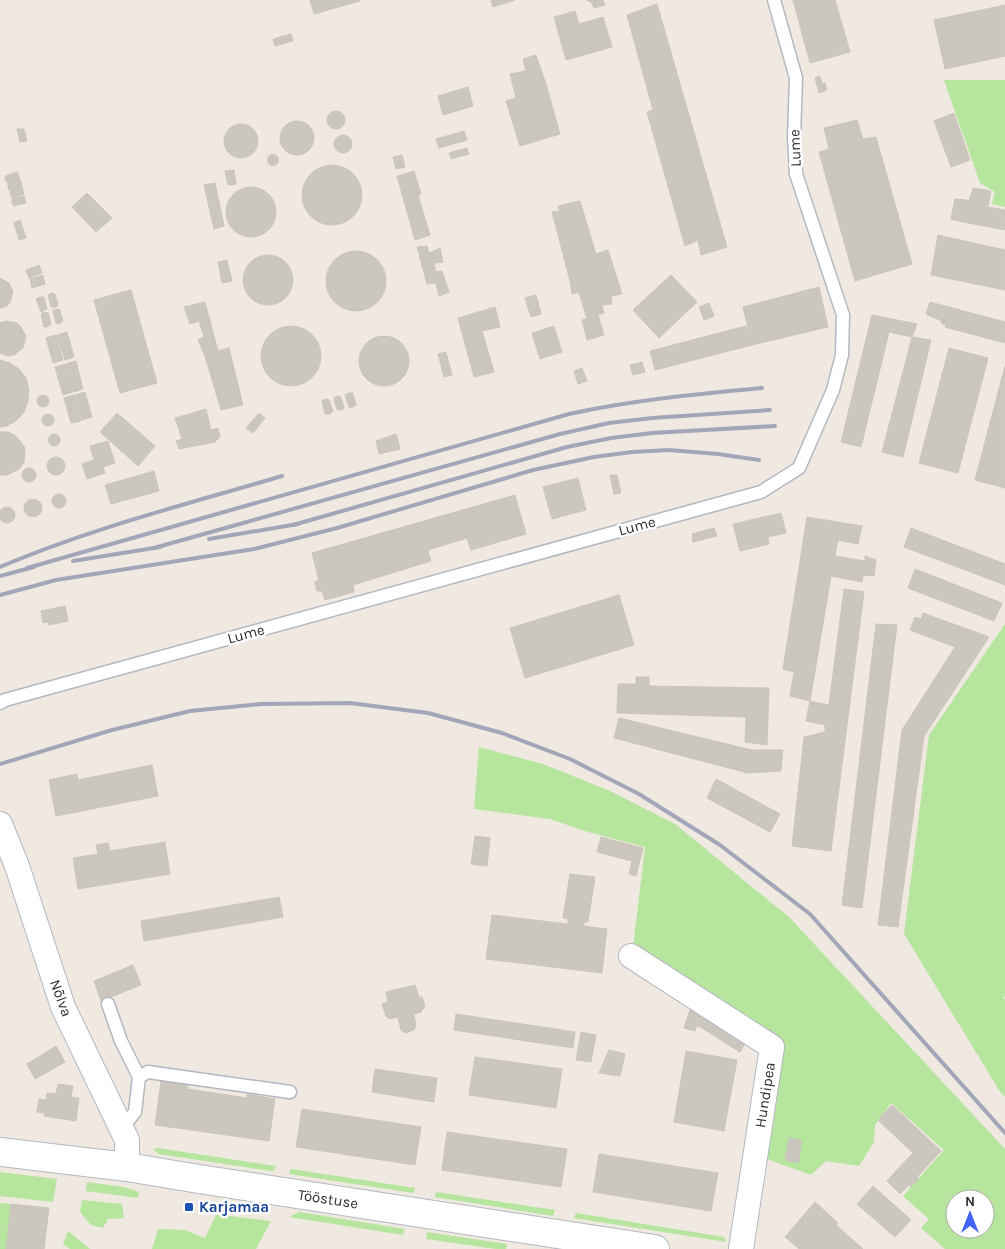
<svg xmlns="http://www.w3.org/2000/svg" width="1005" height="1249" viewBox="0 0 1005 1249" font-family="Karla,sans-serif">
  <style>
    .green { fill: #b6e59e; fill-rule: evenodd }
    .building { fill: #cbc7bf; stroke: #cbc5ba }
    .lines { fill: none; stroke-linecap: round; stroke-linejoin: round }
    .lane-casing { stroke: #b4b7c1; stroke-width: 15 }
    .street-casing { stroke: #b4b7c1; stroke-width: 26 }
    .secondary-casing { stroke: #b4b7c1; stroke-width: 30 }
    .lane { stroke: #fff; stroke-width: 12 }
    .street { stroke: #fff; stroke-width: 24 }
    .secondary { stroke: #fff; stroke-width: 28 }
    .rail { stroke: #a3a6b8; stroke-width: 4 }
    .transit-dot { fill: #1a4fb4; stroke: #fff; stroke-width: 2 }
    .labels { text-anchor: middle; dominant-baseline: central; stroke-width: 5; stroke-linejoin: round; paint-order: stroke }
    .street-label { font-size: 15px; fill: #2e2e2e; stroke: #fff }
    .transit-label { font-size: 15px; font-weight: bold; fill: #164399; stroke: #fff; text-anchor: start }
  </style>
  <rect width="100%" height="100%" fill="#efe9e1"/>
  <g class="green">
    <polygon points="944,80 1005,80 1005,207 992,204 995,192 980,183"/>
    <polygon points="1005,624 1005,996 1003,997 1005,1000 1005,1097 999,1090 904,934 929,735"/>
    <path d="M479 747 543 764 610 791 675 824 790 918 1005 1149V1249H945L921 1228 929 1219 903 1196 944 1150 891 1103 875 1125 874 1142 859 1166 826 1161 811 1175 767 1159 774 1119 781 1050 633 947 645 847 588 832 550 819 474 809ZM955 1199H985V1229H955Z"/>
    <polygon points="158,1148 276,1166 274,1170 271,1171 159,1154 153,1149"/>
    <polygon points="291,1169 415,1188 414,1193 289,1174"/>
    <polygon points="0,1172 57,1179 53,1202 0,1196"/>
    <polygon points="87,1182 124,1187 139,1192 138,1198 86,1191"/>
    <polygon points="436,1192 555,1210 553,1216 435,1197"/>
    <polygon points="82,1200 122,1204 124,1218 108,1219 103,1228 91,1225 80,1212"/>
    <polygon points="0,1203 11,1204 6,1249 0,1249"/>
    <polygon points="299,1212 405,1229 403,1235 289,1217"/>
    <polygon points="576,1213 724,1237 726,1242 574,1218"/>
    <polygon points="216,1215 230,1216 271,1221 256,1249 152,1249 158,1229 185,1230 205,1238"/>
    <polygon points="68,1231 90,1249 70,1249 63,1244"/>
    <polygon points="427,1232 507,1244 506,1249 496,1249 426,1239"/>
  </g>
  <g class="building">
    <polygon points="310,0 359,0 360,1 314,14"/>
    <polygon points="491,0 515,0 493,7"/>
    <polygon points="587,0 603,0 605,5 594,8 592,3"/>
    <polygon points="793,0 835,0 850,52 810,63"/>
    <polygon points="657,4 727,247 701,255 698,240 685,246 647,112 653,110 627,15"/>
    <polygon points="1005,5 1005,56 945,69 934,20"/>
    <polygon points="575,11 579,24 603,17 612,47 566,60 554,17"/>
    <polygon points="291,34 293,41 275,46 273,39"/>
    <polygon points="536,55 546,84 560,134 520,146 506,101 516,98 510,74 526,71 523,59"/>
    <polygon points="820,76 822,84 825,83 827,90 819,93 815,78"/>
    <polygon points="468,87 473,106 443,115 438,96"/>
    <circle cx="336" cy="120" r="9"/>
    <polygon points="954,113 970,160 951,167 934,121"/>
    <polygon points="857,120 863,139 876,137 912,264 855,281 819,152 829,149 824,128"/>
    <circle cx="297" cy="138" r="17"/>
    <circle cx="241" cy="141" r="17"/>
    <polygon points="17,129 24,129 27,141 20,142"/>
    <polygon points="464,131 467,140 439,148 436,139"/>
    <circle cx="343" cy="144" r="9"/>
    <polygon points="467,148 469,154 451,159 449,153"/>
    <circle cx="273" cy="160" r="5.5"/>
    <polygon points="402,155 405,167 396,169 393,157"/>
    <circle cx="332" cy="195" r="30"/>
    <polygon points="234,170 236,184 228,185 225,171"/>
    <polygon points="414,171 421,194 418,195 430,235 415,240 397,176"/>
    <polygon points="17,172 20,179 7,183 5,179 6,176"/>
    <polygon points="20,180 22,183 22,187 9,190 8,187 8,183"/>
    <polygon points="215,183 224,226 214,229 204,185"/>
    <polygon points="22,187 24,194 12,198 10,194 10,191"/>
    <circle cx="251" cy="212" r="25"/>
    <polygon points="973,188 991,191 988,207 1005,210 1005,230 963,222 966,200 969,201"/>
    <polygon points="87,193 112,218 96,232 72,207"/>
    <polygon points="24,196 26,203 14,206 12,203 12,199"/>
    <polygon points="955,199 966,200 963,222 951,219"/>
    <polygon points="580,201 596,254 608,250 622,294 611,296 612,304 602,305 604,313 598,315 604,335 587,340 582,320 587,319 579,292 572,294 570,281 552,212 560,211 558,206"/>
    <polygon points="20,220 26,238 19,240 14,223"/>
    <polygon points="938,235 1005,250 1005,290 931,275"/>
    <polygon points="427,246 429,253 440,248 443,262 434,263 436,272 442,271 449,292 439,296 436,283 427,284 417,247"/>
    <circle cx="356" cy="281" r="30"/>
    <circle cx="268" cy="280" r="25"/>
    <polygon points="227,260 232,281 222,283 218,262"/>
    <polygon points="39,265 42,273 29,278 26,270"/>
    <polygon points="43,275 45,284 32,288 30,279"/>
    <polygon points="671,275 697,302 659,338 633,310"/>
    <polygon points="0,278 9,283 13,292 10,302 7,306 0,308"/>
    <polygon points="819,287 828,327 752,345 743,307"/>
    <polygon points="131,290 157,383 120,393 94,300"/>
    <polygon points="51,293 55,294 58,305 56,307 51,307 48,295"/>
    <polygon points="536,295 541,314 531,317 525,298"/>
    <polygon points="40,297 44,297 47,309 41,312 36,299"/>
    <polygon points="205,302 218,351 229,348 243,405 221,410 205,356 198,340 204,337 199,321 190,324 184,307"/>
    <polygon points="930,302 1005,322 1005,343 945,327 946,325 941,323 942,321 926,314"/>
    <polygon points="709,303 714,316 704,320 699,307"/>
    <polygon points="495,307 500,327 482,331 494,372 474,377 458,318"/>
    <polygon points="56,309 60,310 63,321 59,324 56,323 53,311"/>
    <polygon points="44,312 48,313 51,324 47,327 44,327 41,314"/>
    <polygon points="872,315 917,324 912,337 889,332 861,447 841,442"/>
    <polygon points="6,321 17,323 21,327 26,337 23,348 14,355 8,356 0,353 0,323"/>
    <circle cx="291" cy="356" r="30"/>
    <polygon points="554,326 562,352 540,359 532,333"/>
    <polygon points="746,326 752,345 655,370 650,351"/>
    <polygon points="67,332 74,357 65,360 57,335"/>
    <polygon points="56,335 63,360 53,363 46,338"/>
    <circle cx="384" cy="361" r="25"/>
    <polygon points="912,337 931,340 903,457 882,452"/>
    <polygon points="949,348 988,358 958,473 919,463"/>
    <polygon points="446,352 452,375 444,377 438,354"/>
    <polygon points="0,360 10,363 19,369 26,378 29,390 28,401 24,412 17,420 7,426 0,427"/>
    <polygon points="76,361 83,389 74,392 66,364"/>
    <polygon points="642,362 645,372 633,375 630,365"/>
    <polygon points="65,364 73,392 63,395 55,367"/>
    <polygon points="1005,366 1005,488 975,480"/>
    <polygon points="582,368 587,381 578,384 574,371"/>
    <polygon points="85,392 92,417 82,420 75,395"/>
    <polygon points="349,393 353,393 356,405 351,408 349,407 345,395"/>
    <circle cx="43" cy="401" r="6"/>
    <polygon points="74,395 81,421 71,423 64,398"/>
    <polygon points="337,396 341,397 344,408 342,410 337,410 334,398"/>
    <polygon points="325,399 329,400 333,411 330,414 325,414 322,401"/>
    <polygon points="206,409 211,430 218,428 220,437 215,442 179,449 176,441 182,439 175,418"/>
    <polygon points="117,413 155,446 138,466 100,432"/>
    <polygon points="259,413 265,418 253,433 246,428"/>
    <circle cx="48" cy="420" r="6"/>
    <polygon points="0,432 9,432 16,436 25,448 24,463 19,469 7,475 0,475"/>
    <circle cx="54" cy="440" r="6"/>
    <polygon points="396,434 400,449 379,454 376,441"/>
    <polygon points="108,441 115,463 103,467 105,473 87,479 82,464 94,460 90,446"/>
    <circle cx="56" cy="466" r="9"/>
    <circle cx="29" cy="475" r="7"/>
    <polygon points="154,471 159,491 111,504 105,485"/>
    <polygon points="610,475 617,475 621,493 614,494"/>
    <polygon points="578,478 586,510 552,519 543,487"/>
    <circle cx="59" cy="501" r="7"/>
    <polygon points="515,495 526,534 471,550 467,538 428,550 431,561 353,585 354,592 325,600 322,591 317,591 315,582 319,580 312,553"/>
    <circle cx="33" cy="508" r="9"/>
    <circle cx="7" cy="515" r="8"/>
    <polygon points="781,513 786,533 768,537 769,544 740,551 733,524"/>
    <polygon points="807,517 862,526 858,544 838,540 835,556 865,561 865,556 876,560 874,576 863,575 862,582 831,576 810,701 790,696 794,672 783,669"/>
    <polygon points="714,528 717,536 693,542 692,534"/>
    <polygon points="911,528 1005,564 1005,585 904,547"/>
    <polygon points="915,569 1002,603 994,621 908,588"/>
    <polygon points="844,589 864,592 831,851 792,846 804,737 825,732 825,725 806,721 810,701 829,705"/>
    <polygon points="619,595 634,645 525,678 510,628"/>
    <polygon points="65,606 68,621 49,625 48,622 43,623 41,611"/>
    <polygon points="923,613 989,637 924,736 898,927 878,925 902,730 955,647 910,630 915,617 921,619"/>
    <polygon points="876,624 897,625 862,908 842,905"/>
    <polygon points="636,677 649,677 649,686 769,688 767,745 745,742 746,717 617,713 618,684 636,684"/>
    <polygon points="619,718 752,750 783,750 781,771 748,773 614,738"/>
    <polygon points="152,765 158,796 56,816 49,780 77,774 78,780"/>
    <polygon points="716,779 780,814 770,832 707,798"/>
    <polygon points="475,836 490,838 487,866 471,864"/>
    <polygon points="601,837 643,848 636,876 629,874 632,861 597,852"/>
    <polygon points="165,842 170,874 78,889 73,858 98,854 96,845 108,843 110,851"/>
    <polygon points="570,874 595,877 588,922 584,922 583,926 607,929 602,973 486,959 492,915 568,924 568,919 563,918"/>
    <polygon points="279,897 283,917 144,941 141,921"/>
    <polygon points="133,965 141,985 101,1001 94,981"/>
    <polygon points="415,985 419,997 422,997 425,1006 421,1012 414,1014 416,1026 414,1030 405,1033 401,1030 398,1017 389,1019 386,1016 382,1004 388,1002 386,992"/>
    <polygon points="690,1010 700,1013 746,1042 740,1052 697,1025 695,1031 684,1028"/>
    <polygon points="456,1014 575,1032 573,1048 454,1030"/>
    <polygon points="581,1032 596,1035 591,1062 576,1060"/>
    <polygon points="56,1046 65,1062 35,1079 27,1064"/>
    <polygon points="609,1050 625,1054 620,1076 599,1073"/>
    <polygon points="686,1051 737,1060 724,1131 674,1122"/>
    <polygon points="475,1057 562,1069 556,1108 469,1095"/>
    <polygon points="375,1069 437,1078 434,1102 372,1092"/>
    <polygon points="161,1081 188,1085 188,1089 247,1098 247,1094 275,1099 269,1141 155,1125"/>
    <polygon points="58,1084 73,1086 71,1097 79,1098 76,1121 44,1116 45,1113 37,1112 39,1099 46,1100 47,1093 56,1094"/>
    <polygon points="892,1105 941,1151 917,1177 919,1179 911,1187 895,1172 913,1153 878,1120"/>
    <polygon points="302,1109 421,1127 415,1165 296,1147"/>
    <polygon points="447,1132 567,1149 561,1187 442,1170"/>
    <polygon points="789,1138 802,1141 798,1163 785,1160"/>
    <polygon points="599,1154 718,1173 711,1211 593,1192"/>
    <polygon points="895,1172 909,1185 900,1194 887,1181"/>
    <polygon points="873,1186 911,1220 895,1237 857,1204"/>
    <polygon points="815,1202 838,1223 836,1225 863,1249 799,1249 785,1237"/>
    <polygon points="11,1204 49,1208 44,1249 6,1249"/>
  </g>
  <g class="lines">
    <defs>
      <g id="lane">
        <polyline points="0,703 5,700 761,492 799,468 833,390 842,355 843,315 796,174 794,137 796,78 774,0"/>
        <polyline points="108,1004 121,1041 139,1077"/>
        <polyline points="121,1129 135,1112 139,1077 148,1072 290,1092"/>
      </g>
      <g id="street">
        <polyline points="0,824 17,866 63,1007 127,1140 127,1167"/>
        <polyline points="631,956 772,1047 741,1249"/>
      </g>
      <polyline id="secondary" points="0,1152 127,1167 199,1179 655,1249"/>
    </defs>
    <use href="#lane" class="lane-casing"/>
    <use href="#street" class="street-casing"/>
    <use href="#secondary" class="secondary-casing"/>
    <use href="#lane" class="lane"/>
    <use href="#street" class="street"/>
    <use href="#secondary" class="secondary"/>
    <g class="rail">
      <polyline points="293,525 567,447 611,438 652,433 775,426"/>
      <polyline points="209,539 298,524"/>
      <polyline points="154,548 560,434 609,423 652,418 770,410"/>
      <polyline points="73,561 160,547"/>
      <path d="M0 567C91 528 188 504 282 476"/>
      <path d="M27 568 569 414C633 400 697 394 762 388"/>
      <polyline points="0,576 34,567"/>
      <polyline points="0,595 56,580 254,549 337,528 533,470 594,457 632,452 669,450 718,454 759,460"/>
      <polyline points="0,764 112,730 190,711 261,704 350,703 428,713 502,733 570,759 639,794 720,845 810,914 1005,1133"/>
    </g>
  </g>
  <rect class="transit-dot" x="184" y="1202" width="10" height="10" rx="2.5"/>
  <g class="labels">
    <g class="street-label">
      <text transform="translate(795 148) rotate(-92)">Lume</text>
      <text transform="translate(637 526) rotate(-15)">Lume</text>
      <text transform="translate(246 634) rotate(-15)">Lume</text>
      <text transform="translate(61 998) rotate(70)">Nõlva</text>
      <text transform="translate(765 1095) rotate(-81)">Hundipea</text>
      <text transform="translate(328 1199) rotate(9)">Tööstuse</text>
    </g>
    <g class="transit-label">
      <text x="199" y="1207">Karjamaa</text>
    </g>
  </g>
  <g transform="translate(970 1214)"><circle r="24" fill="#ffffff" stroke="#ababab"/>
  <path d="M0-4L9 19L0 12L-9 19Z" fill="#4264fb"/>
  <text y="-8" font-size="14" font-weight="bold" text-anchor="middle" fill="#2e2e2e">N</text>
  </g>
</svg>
